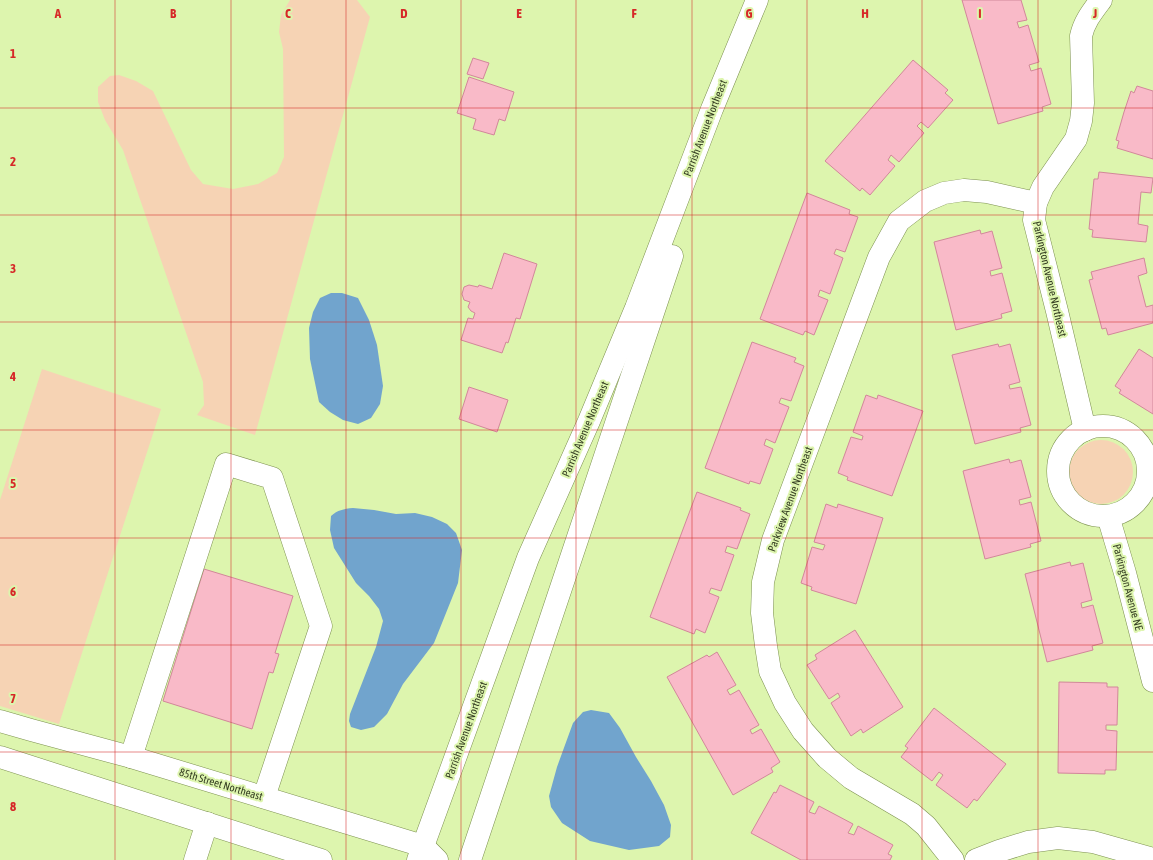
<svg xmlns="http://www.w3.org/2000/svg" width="1153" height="860" viewBox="0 0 1153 860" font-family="'Asap Condensed',sans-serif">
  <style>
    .green { fill: #f6d3b4 }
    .water { fill: #71a4cd }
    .building { fill: #f9bac8; stroke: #d2879a }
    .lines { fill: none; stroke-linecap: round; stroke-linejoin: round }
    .minor-casing { stroke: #7d9150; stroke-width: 23 }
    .major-casing { stroke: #7d9150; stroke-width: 23 }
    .minor { stroke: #fff; stroke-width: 22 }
    .major { stroke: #fff; stroke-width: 22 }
    .grid { fill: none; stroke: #d62828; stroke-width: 1; stroke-opacity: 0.55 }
    .labels { text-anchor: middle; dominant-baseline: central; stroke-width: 4; stroke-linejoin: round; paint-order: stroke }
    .street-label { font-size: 11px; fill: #353e22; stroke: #ddf5ae }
    .grid-label { font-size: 13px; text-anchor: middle; font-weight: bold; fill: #d62828; stroke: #ddf5ae; stroke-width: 4; stroke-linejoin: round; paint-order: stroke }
  </style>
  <rect width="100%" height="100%" fill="#ddf5ae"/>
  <g class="green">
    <polygon points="290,0 357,0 370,17 255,435 197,415 204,405 203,382 123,150 105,120 98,102 98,87 110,76 119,75 136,81 153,91 191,170 203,184 233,189 258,184 277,173 284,157 283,49 279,32 281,15"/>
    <polygon points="42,369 161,409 59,724 0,706 0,500"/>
    <circle cx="1101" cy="472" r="32"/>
  </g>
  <g class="water">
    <polygon points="331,293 342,293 358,298 369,320 377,345 383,386 380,404 371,418 358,424 343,420 330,412 319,402 310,359 309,328 313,312 320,298"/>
    <path d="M353 508 374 510 396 514 415 513 432 517 447 524 456 533 462 550 458 583 434 643 403 684 387 714 374 727 361 730 351 727 349 721 350 714 376 647 383 621 379 609 369 596 356 583 334 548 330 530 331 516C338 510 343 509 353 508Z"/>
    <polygon points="591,710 609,713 620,728 636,757 651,781 664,805 671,825 670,837 659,846 629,850 590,841 562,823 551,807 549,796 557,767 573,723 583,712"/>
  </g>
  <g class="building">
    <polygon points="962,0 1021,0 1027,20 1017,22 1019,28 1028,25 1039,62 1029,65 1031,71 1041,68 1051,104 1042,107 1043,111 998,124"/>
    <polygon points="473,58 489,63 483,79 467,74"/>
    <polygon points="913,60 948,90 945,93 953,100 928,128 921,122 917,126 924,133 899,162 891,155 888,160 895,166 870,195 862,188 860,191 825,161"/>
    <polygon points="469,77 514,92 505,121 499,119 494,135 473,129 476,119 457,113"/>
    <polygon points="1137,86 1153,91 1153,159 1117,148 1119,141 1116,140 1124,112 1131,91 1134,93"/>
    <polygon points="1099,172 1153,178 1151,193 1141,192 1138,224 1148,226 1146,242 1092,237 1093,230 1089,229 1094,179 1098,179"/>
    <polygon points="807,193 850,210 849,214 858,217 845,252 836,249 834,254 843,258 830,294 820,290 818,296 828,300 814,335 805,331 803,335 760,319"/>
    <polygon points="980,230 981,234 992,231 1002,268 990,271 991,276 1002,273 1012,311 1001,314 1002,318 956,330 934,242"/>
    <polygon points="504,253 537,264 520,319 516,318 508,343 506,342 502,353 461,340 468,318 473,319 475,313 471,311 468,307 470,302 464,300 462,294 464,287 469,285 478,287 479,285 492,289"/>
    <polygon points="1144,258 1147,273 1138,276 1146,307 1153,305 1153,323 1108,335 1106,328 1102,329 1089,280 1093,279 1091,272"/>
    <polygon points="752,342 796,358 794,362 804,366 791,401 781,398 779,403 789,407 775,443 766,439 764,445 773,449 760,484 750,481 749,484 705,468"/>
    <polygon points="998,344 999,347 1010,344 1020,382 1009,385 1010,389 1021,387 1031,425 1020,428 1021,432 975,444 952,355"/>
    <polygon points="1139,349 1153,358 1153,414 1119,393 1121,390 1115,386"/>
    <polygon points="469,387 508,400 497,432 459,419"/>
    <polygon points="866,395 877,399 878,395 923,411 892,496 847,480 848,477 838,473 851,437 862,440 863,436 853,432"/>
    <polygon points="1009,459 1010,463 1021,460 1031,497 1019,500 1020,505 1031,502 1041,541 1030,544 1031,547 985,559 963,471"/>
    <polygon points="697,492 741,508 740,510 750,514 737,549 727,546 725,552 734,555 721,591 711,588 709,593 719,597 705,633 696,629 694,634 650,617"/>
    <polygon points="826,504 837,508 838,504 883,518 856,604 811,590 812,587 801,583 812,547 823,550 825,545 814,542"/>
    <polygon points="1070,562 1071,566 1083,563 1092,600 1081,603 1082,608 1093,605 1103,643 1092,646 1093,650 1047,662 1025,574"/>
    <polygon points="204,569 293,596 275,653 279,654 273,673 269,672 252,729 163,701"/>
    <polygon points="855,630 903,707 863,733 861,729 851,736 831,703 840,697 838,693 829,699 807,665 817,659 815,655"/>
    <polygon points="717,652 736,685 727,690 730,695 739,690 759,725 750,730 752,734 761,729 780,762 771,768 773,772 733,795 667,677 707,655 709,657"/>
    <polygon points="1059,682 1107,683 1107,687 1118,687 1117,725 1106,725 1106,730 1117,731 1116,770 1105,770 1105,774 1058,773"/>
    <polygon points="934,708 1006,764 977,801 974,799 967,808 936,785 943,775 939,772 932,781 901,757 908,748 905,746"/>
    <polygon points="780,785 814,802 809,812 815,814 819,806 853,824 848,833 854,835 858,826 893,845 888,854 892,856 890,860 801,860 751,833 774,792 776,793"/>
  </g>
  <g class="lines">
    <defs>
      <g id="minor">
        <circle cx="1103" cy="471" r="45"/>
        <path d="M1085 430 1057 311 1034 220 1036 203 1043 187 1076 139 1081 121 1083 103 1081 36C1084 22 1092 12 1101 0"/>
        <polyline points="1108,516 1125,573 1153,681"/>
        <polyline points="0,721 31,730 131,757 423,846 437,860"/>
        <polyline points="0,757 321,860"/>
        <polyline points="131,757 226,464 272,478 321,626 264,797"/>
        <polyline points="195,860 207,823"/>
        <polyline points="953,860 926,826 912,814 851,778 827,758 803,731 785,703 770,671 766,646 762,613 763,582 773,540 870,281 879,257 899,221 925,201 944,193 964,190 987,192 1036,203"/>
        <polyline points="976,860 999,851 1028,842 1058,838 1093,842 1153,859"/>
      </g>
      <g id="major">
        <polyline points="418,860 528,558 589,421 636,308 712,109 757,0"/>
        <polyline points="470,860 672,256"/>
      </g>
    </defs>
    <use href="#minor" class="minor-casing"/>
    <use href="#major" class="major-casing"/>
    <use href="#minor" class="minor"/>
    <use href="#major" class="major"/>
  </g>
  <path class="grid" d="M115 0V860M231 0V860M346 0V860M461 0V860M576 0V860M692 0V860M807 0V860M922 0V860M1038 0V860M0 108H1153M0 215H1153M0 322H1153M0 430H1153M0 538H1153M0 645H1153M0 752H1153"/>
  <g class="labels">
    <g class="street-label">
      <text transform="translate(705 128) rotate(-69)">Parrish Avenue Northeast</text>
      <text transform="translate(1050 279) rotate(77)">Parkington Avenue Northeast</text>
      <text transform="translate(585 429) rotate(-67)">Parrish Avenue Northeast</text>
      <text transform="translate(790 499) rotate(-70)">Parkview Avenue Northeast</text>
      <text transform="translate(1128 587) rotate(75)">Parkington Avenue NE</text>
      <text transform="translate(466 730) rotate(-70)">Parrish Avenue Northeast</text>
      <text transform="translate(221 784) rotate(17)">85th Street Northeast</text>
    </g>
  </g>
  <g class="grid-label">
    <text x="58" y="18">A</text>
    <text x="173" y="18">B</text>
    <text x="288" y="18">C</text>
    <text x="404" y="18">D</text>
    <text x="519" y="18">E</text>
    <text x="634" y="18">F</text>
    <text x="749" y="18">G</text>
    <text x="865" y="18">H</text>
    <text x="980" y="18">I</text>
    <text x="1095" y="18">J</text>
    <text x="13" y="58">1</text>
    <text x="13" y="166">2</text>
    <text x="13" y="273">3</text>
    <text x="13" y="381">4</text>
    <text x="13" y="488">5</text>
    <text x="13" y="596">6</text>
    <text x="13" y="703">7</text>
    <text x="13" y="811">8</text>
  </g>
</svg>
